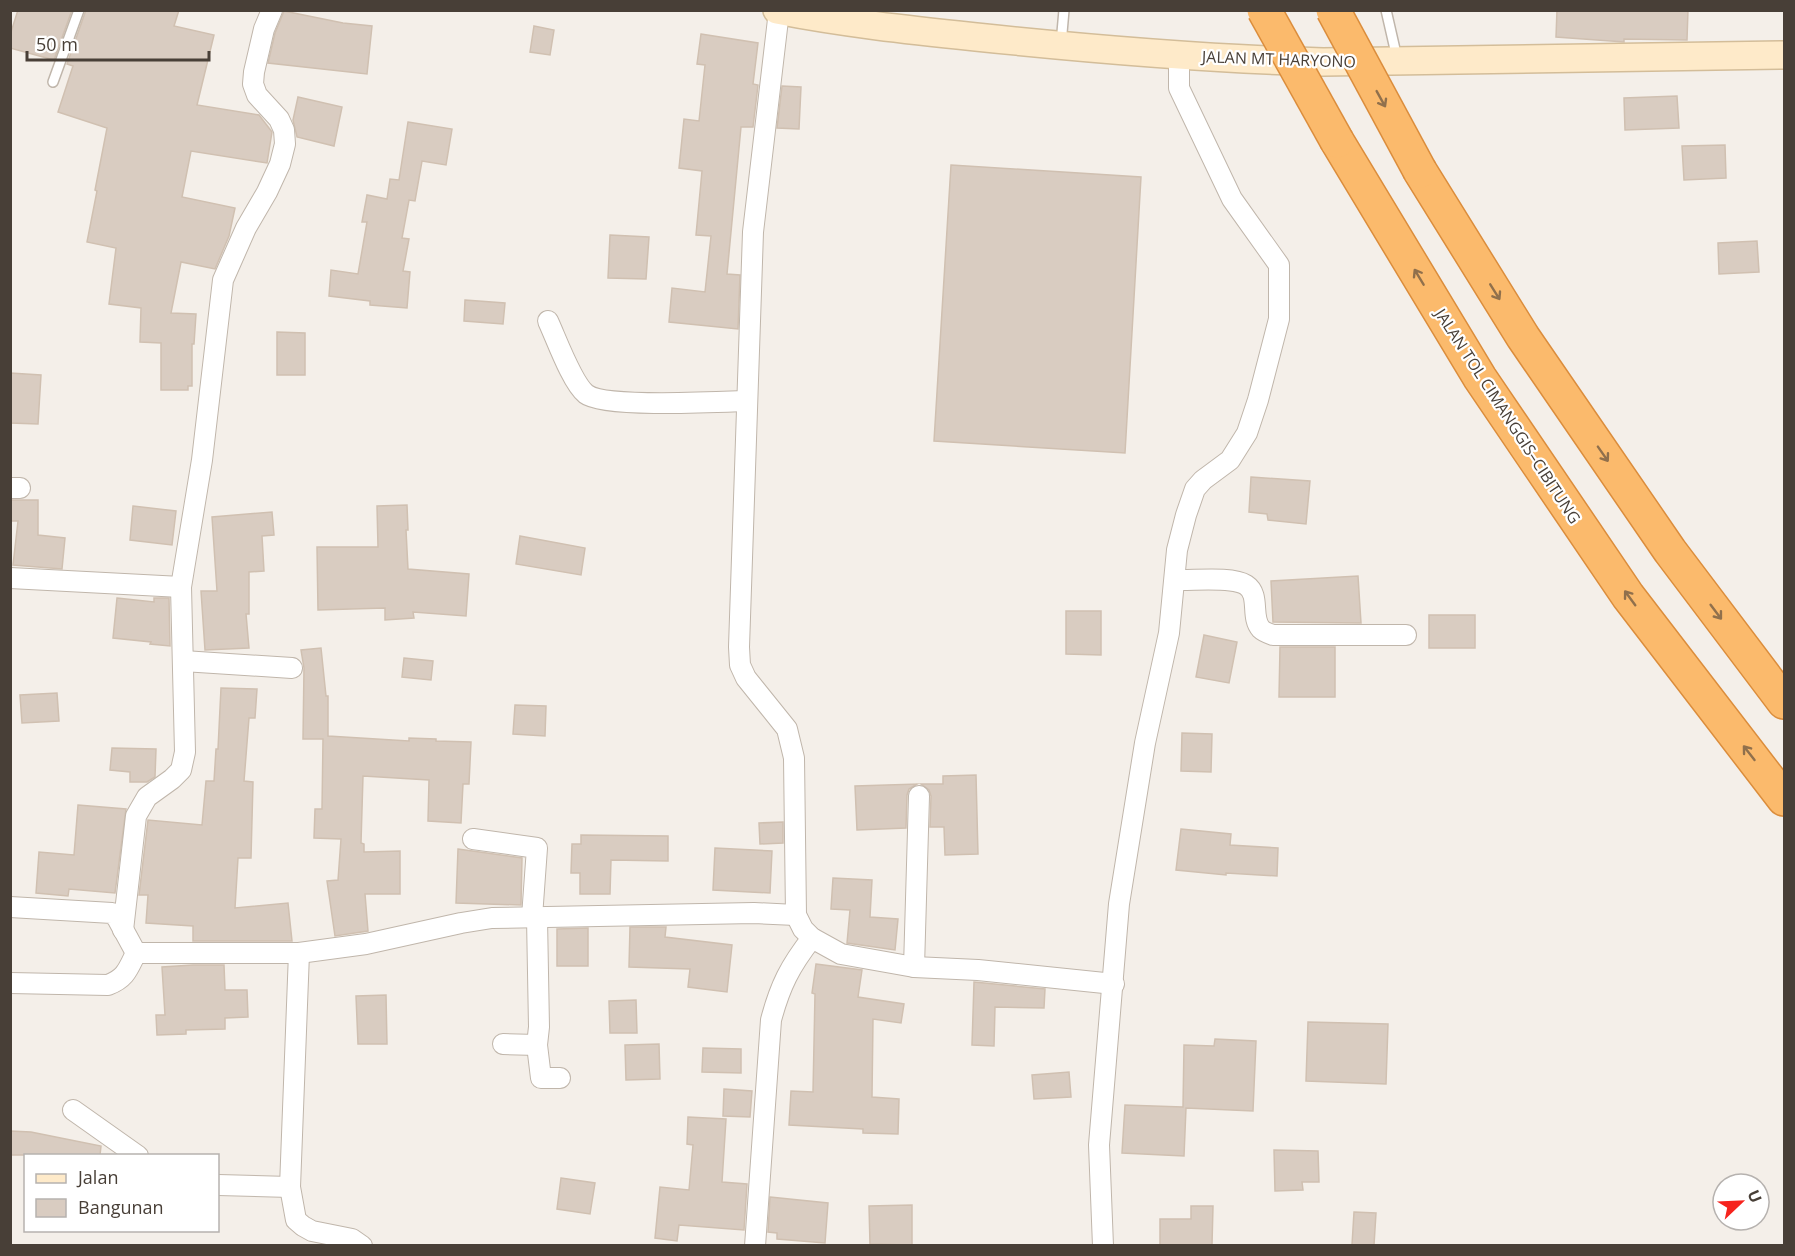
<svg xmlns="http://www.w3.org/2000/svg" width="1795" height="1256" viewBox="0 0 1795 1256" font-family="'Open Sans',sans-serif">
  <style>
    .building { fill: #d9ccc1; stroke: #d0c0b1; stroke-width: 1.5 }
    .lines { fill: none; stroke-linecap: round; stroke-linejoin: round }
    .service-casing { stroke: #c0b6ab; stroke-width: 12 }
    .minor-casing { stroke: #c0b6ab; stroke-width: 22 }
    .secondary-casing { stroke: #d3bd99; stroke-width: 30 }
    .motorway-casing { stroke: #db8d3c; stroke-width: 36 }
    .service { stroke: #fff; stroke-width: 9 }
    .minor { stroke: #fff; stroke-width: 20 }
    .secondary { stroke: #feeac9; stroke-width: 27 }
    .motorway { stroke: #fbba6c; stroke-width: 33 }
    .motorway-bridge-casing { stroke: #db8d3c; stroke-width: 36; stroke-linecap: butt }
    .motorway-bridge { stroke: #fbba6c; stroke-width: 33 }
    .oneway { stroke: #90704c }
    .labels { text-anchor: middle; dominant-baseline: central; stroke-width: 4.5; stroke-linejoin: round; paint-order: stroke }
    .street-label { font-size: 16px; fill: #483f37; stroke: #fff }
  </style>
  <rect width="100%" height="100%" fill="#f4efe9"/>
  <g class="building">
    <polygon points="18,10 72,10 54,60 10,48 10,35"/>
    <polygon points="86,10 179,10 174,26 214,35 197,105 259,115 272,132 267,163 191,151 182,197 235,208 229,236 215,269 181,262 171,313 196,314 194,344 192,344 192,386 188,386 188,390 161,390 161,343 140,342 141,308 109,304 116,248 87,242 97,191 95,190 107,128 58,112 73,66 67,64"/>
    <polygon points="1557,10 1688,10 1687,40 1624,39 1624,42 1556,37"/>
    <polygon points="284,11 343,23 372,26 367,74 268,63 275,33"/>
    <polygon points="534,26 554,30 550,55 530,52"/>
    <polygon points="701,34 758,43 753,84 758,85 753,127 741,127 727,274 740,275 738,329 669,322 672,288 705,292 711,236 696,235 702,171 679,168 684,119 699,121 705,65 697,64"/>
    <polygon points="782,86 801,87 799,129 777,128"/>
    <polygon points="1677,96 1679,128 1625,130 1624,98"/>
    <polygon points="298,97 342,107 334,146 297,137 293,120"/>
    <polygon points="408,122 452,129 446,165 422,161 415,201 409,200 402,238 409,239 403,271 410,272 407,308 370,305 370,301 329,296 331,270 358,274 367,222 362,222 367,195 387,199 390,179 399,180"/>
    <polygon points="1725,145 1726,178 1684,180 1682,146"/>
    <polygon points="951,165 1141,177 1125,453 934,441"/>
    <polygon points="610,235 649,237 646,279 608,278"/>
    <polygon points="1757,241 1759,272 1719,274 1718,243"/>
    <polygon points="465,300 505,303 503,324 464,321"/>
    <polygon points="277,332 305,333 305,375 277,375"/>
    <polygon points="10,373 41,375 38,424 10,423"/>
    <polygon points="1251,477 1310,481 1306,524 1268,520 1267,514 1249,512"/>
    <polygon points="10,500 38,500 38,535 65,538 62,569 13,565 18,521 10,521"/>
    <polygon points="407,505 408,530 406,530 408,569 469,574 466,616 413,612 414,618 385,620 385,608 318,610 317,547 378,547 377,506"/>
    <polygon points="133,506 176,511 172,545 130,540"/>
    <polygon points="272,512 274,535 262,536 264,571 249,572 249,614 246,614 249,648 205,650 201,591 217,591 212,517"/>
    <polygon points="520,536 585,548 581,575 516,564"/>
    <polygon points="1358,576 1361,623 1273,622 1271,581"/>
    <polygon points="117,598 154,602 154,598 169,598 170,646 150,644 151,642 113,638"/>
    <polygon points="1066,611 1101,611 1101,655 1066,654"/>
    <rect x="1429" y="615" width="46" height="33"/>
    <polygon points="1204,635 1237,642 1229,683 1196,677"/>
    <polygon points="1280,647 1335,647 1335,697 1279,697"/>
    <polygon points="321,648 326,696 328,696 328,736 409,741 409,738 436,739 436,741 471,742 469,784 463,784 461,823 428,821 429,780 363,776 361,843 364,844 364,852 400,851 400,894 365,894 368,931 335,936 327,881 338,880 341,839 314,838 315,809 322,809 323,739 303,739 304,668 301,650"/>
    <polygon points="404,658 433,661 431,680 402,677"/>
    <polygon points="221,688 257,689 255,718 249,718 244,781 253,782 251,858 238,858 235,908 288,903 292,941 193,941 193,926 146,923 148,895 139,895 148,820 202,825 206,781 214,781 216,749 218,749"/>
    <polygon points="57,693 59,721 22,723 20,695"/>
    <polygon points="515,705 546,706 545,736 513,734"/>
    <polygon points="1182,733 1212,734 1211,772 1181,771"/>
    <polygon points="112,748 156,749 155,777 147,782 130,782 130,772 110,770"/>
    <polygon points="976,775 978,854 945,855 944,827 930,827 931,796 929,790 921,784 943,784 943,776"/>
    <polygon points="917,784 909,789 907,795 906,828 857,830 855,786"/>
    <polygon points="78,805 126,809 115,893 69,889 68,896 36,893 39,852 74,855"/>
    <polygon points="783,822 783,843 760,844 759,823"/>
    <polygon points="1181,829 1231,834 1230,845 1278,848 1277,876 1226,873 1226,875 1176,870"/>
    <polygon points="581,835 668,836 668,861 611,860 610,894 580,894 580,873 571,873 572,844 581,844"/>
    <polygon points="715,848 772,851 770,893 713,890"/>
    <polygon points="458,849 522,858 521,905 456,903"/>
    <polygon points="833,878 872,880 870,917 898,919 895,950 847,943 850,910 831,909"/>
    <polygon points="630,927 666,927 665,937 732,945 727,992 688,987 690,969 629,967"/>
    <polygon points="588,928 588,966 557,966 557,929"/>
    <polygon points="816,964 862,970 858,997 904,1004 901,1023 873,1019 872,1097 899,1099 898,1134 863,1133 863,1129 789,1125 791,1091 813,1092 815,994 812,993"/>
    <polygon points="193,965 224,965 225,990 247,990 248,1017 225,1018 225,1029 186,1030 186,1034 157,1035 156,1015 165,1015 162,967"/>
    <polygon points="974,982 1045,989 1044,1008 995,1007 994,1046 972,1045"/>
    <polygon points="386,995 387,1044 358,1044 356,996"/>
    <polygon points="636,1000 637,1033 610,1033 609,1001"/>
    <polygon points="1308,1022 1388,1024 1386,1084 1306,1081"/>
    <polygon points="1215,1039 1256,1041 1253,1111 1186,1108 1184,1156 1122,1153 1125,1105 1183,1107 1184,1045 1214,1046"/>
    <polygon points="659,1044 660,1079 626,1080 625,1045"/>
    <polygon points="703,1048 741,1049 741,1073 702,1072"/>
    <polygon points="1069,1072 1071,1097 1034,1099 1032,1075"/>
    <polygon points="724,1089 752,1091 750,1117 723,1116"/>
    <polygon points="688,1117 726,1119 722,1182 747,1184 744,1230 679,1225 677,1241 655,1238 660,1187 689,1190 693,1145 687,1144"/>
    <polygon points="10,1131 31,1132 101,1146 100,1155 10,1155"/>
    <polygon points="1274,1150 1318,1151 1319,1182 1302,1182 1303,1190 1275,1191"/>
    <polygon points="561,1178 595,1183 590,1214 557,1209"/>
    <polygon points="770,1197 828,1203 825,1243 777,1239 777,1233 768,1232"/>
    <polygon points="912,1205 912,1245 870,1244 869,1206"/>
    <polygon points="1191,1206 1213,1206 1212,1245 1160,1245 1160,1219 1191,1219"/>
    <polygon points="1354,1212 1376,1213 1374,1245 1352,1245"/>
  </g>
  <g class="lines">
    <defs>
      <g id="service">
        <polyline points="1386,10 1397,58"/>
        <polyline points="1061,44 1064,10"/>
        <polyline points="53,82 79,10"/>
      </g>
      <g id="minor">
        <polyline points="779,11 753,232 739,647 740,665 746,678 787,729 794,758 796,915 803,929 812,938 841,954 914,967 978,970 1114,984"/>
        <path d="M548 321C556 338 572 383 586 394 604 408 719 402 747 401"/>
        <polyline points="10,488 20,488"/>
        <polyline points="10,578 181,587"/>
        <path d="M1175 580C1193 581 1231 576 1246 585 1261 595 1250 617 1261 629 1264 632 1270 634 1273 635H1406"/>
        <polyline points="183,661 292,668"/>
        <polyline points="473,839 537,848 532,917"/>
        <polyline points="10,907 112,913 117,918 136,953 299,953 366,944 461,923 492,918 754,913 796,915"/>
        <polyline points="537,918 539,1027 537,1045 541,1078 560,1078"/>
        <polyline points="123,930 136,816 147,797 172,779 181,770 185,752 181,587 202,460 223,280 246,228 267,192 280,164 285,144 284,130 279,119 257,95 253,84 254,72 264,29 272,10"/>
        <polyline points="299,953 290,1187 296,1220 303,1226 312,1231 352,1239 362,1246"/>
        <polyline points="914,967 919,796"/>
        <path d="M10 983 108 985C126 978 128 969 136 953"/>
        <polyline points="503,1044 537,1045"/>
        <polyline points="73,1110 138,1156"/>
        <polyline points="218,1185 290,1187"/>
        <path d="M755 1246 771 1020C780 986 790 966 812 938"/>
        <polyline points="1103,1246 1099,1145 1119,904 1145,743 1169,633 1177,550 1186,515 1195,489 1203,480 1230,460 1247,433 1258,400 1279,319 1279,265 1232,199 1179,88 1179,56"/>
      </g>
      <path id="secondary" d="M777 10C843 23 909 30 976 37 1091 49 1207 59 1323 62L1784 55"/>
      <g id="motorway">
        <polyline points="1337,141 1480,378 1628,596 1784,799"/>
        <polyline points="1420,171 1523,337 1670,551 1784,702"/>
      </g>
    </defs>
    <use href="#service" class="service-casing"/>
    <use href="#minor" class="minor-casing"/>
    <use href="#secondary" class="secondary-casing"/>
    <use href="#motorway" class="motorway-casing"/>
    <use href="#service" class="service"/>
    <use href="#minor" class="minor"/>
    <use href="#secondary" class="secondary"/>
    <use href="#motorway" class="motorway"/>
    <defs>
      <g id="motorway-bridge">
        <polyline points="1264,10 1337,141"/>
        <polyline points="1333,10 1420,171"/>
      </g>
    </defs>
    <use href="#motorway-bridge" class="motorway-bridge-casing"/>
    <use href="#motorway-bridge" class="motorway-bridge"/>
  </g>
  <defs><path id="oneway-shaft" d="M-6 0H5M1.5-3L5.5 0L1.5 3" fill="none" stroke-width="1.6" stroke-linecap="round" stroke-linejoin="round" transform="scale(1.5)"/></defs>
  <g class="oneway">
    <use href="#oneway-shaft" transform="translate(1381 99) rotate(61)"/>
    <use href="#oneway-shaft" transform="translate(1419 277) rotate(-121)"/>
    <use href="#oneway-shaft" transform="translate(1495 292) rotate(58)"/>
    <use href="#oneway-shaft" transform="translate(1603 454) rotate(55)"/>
    <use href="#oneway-shaft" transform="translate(1630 598) rotate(-126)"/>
    <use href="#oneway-shaft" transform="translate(1716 612) rotate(53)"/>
    <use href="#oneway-shaft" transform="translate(1749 753) rotate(-128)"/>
  </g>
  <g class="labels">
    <g class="street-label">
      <text transform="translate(1279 59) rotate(2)">JALAN MT HARYONO</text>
      <text transform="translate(1508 416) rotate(57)">JALAN TOL CIMANGGIS–CIBITUNG</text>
    </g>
  </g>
  <rect width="1795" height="1256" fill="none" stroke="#483f37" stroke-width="24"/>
  <rect x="24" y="1154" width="195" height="78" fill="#ffffff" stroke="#b6b2af" stroke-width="1.5"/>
  <rect x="36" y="1174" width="30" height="9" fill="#feeac9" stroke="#b6b2af" stroke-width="1.5"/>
  <text x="78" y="1184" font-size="18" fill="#483f37">Jalan</text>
  <rect x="36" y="1199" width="30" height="18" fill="#d9ccc1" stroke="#b6b2af" stroke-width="1.5"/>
  <text x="78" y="1214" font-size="18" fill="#483f37">Bangunan</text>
  <g transform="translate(1741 1202) rotate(67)"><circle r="28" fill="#ffffff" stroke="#b6b2af" stroke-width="1.5"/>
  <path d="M0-4.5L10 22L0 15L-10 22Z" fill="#f6231d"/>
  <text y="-9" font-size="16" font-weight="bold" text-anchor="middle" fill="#483f37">U</text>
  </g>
  <path d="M27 51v9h182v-9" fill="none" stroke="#483f37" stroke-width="3"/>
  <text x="36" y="51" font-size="18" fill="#483f37" stroke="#ffffff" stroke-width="4.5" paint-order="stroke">50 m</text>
</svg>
